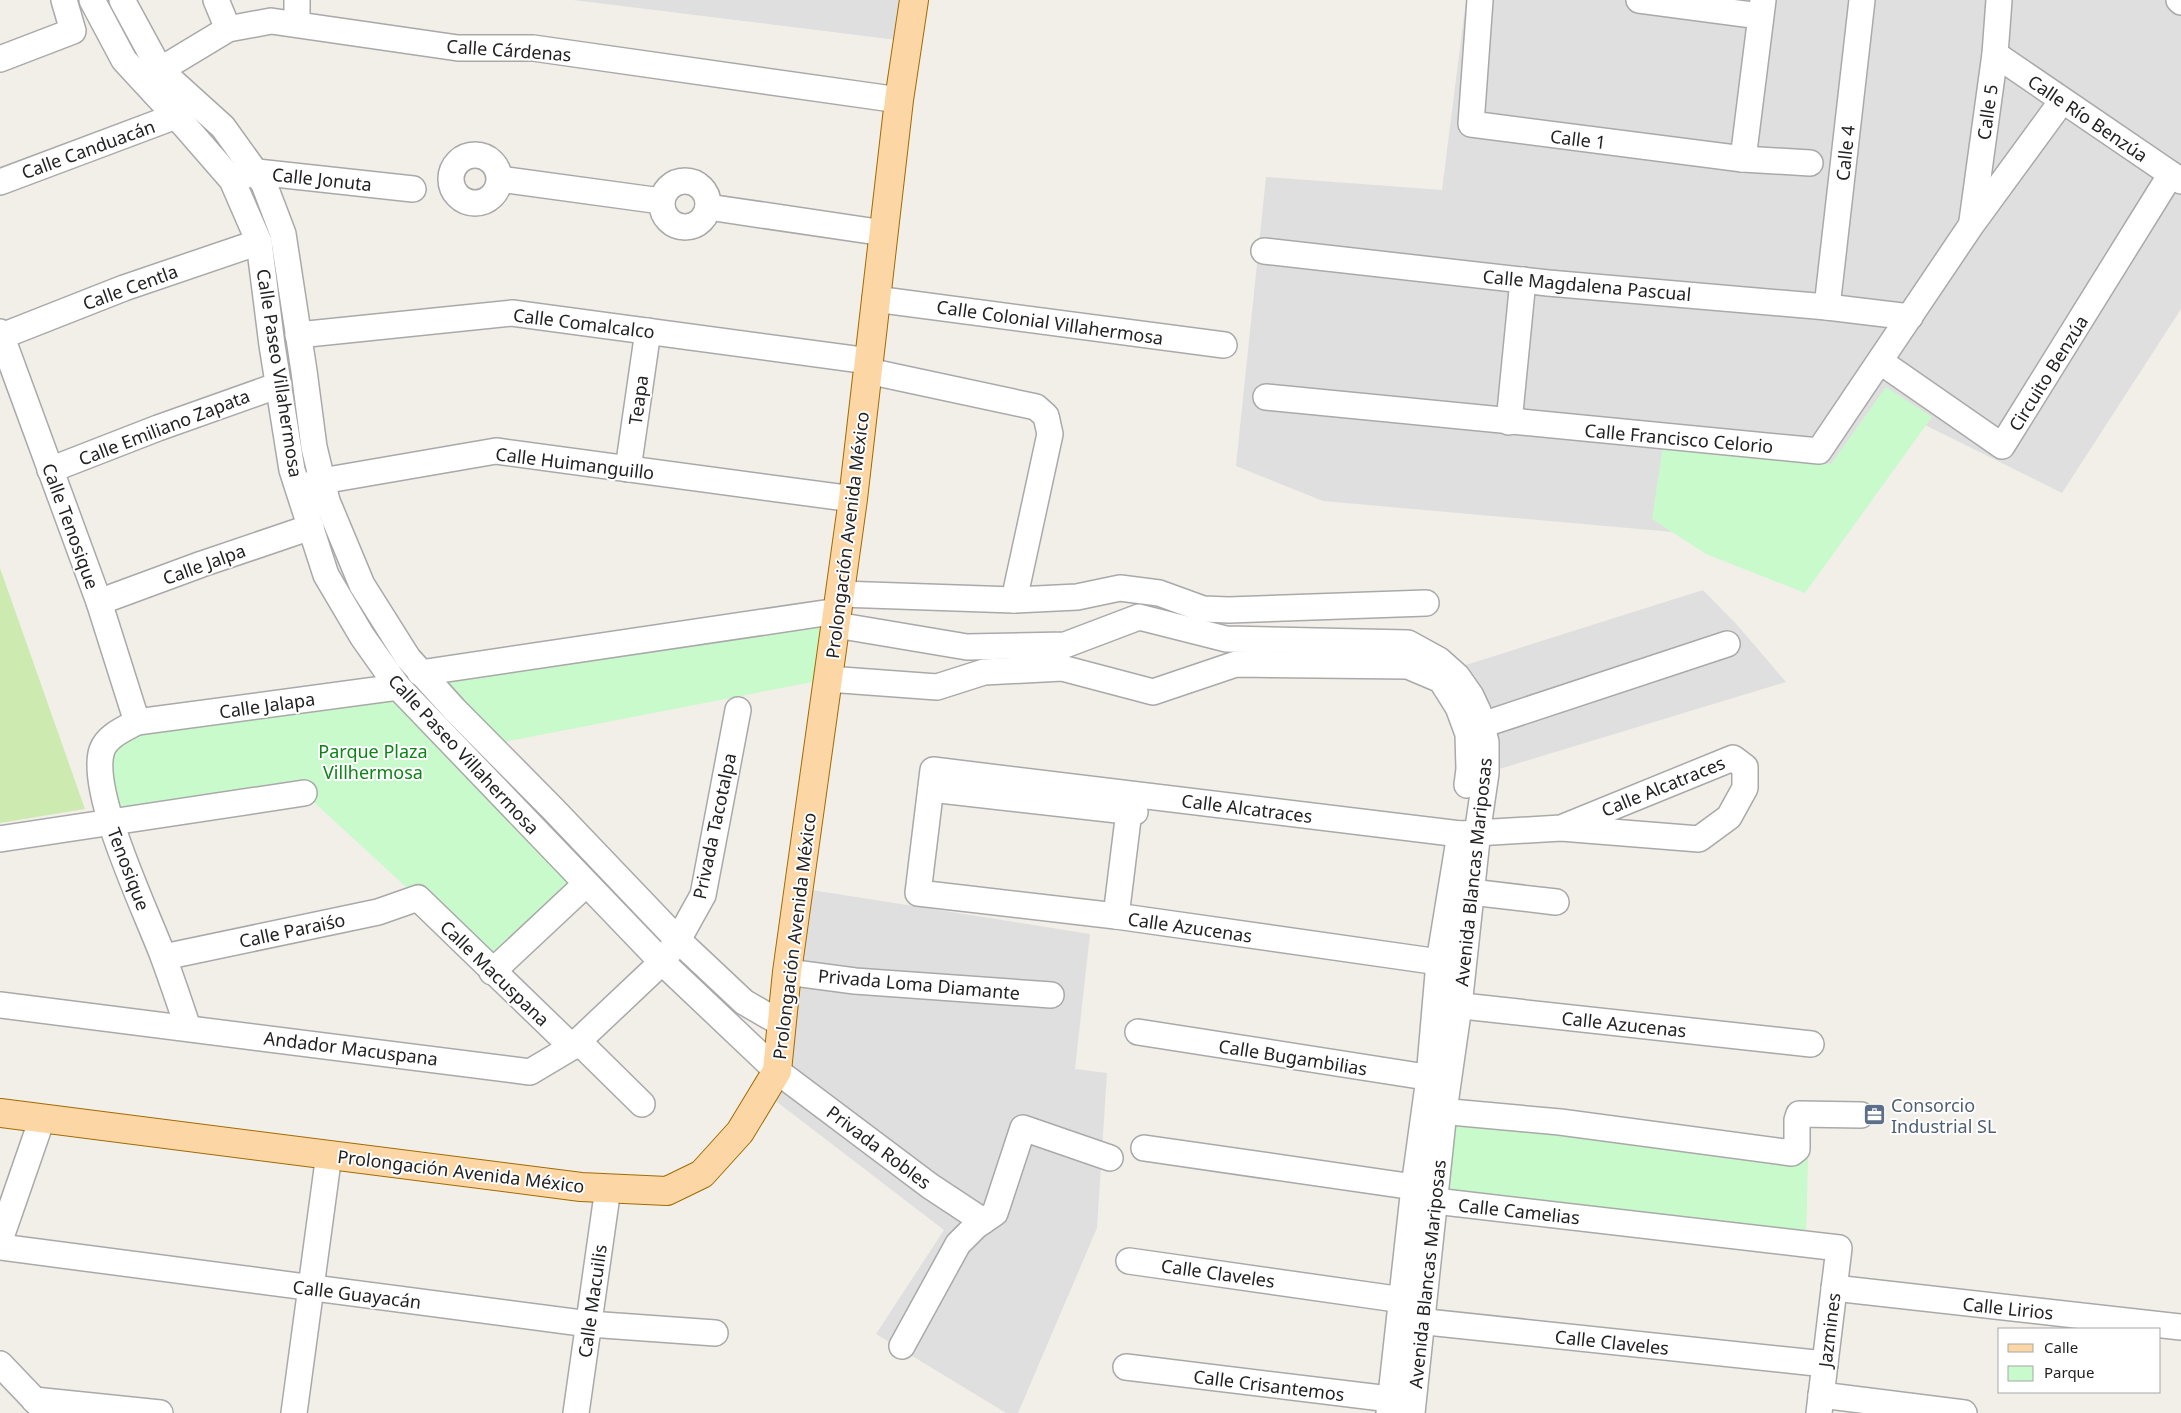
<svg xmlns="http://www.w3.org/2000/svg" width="2181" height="1413" viewBox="0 0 2181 1413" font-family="'Noto Sans',sans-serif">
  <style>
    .residential { fill: #e0dfdf }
    .grass { fill: #cdebb0 }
    .park { fill: #c8facc }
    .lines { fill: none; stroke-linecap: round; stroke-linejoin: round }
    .minor-casing { stroke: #a9a9a9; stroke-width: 28 }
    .major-casing { stroke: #a06b00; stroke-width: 30 }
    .minor { stroke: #fff; stroke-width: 25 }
    .major { stroke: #fcd6a4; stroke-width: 28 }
    .labels { text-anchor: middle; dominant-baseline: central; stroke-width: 4; stroke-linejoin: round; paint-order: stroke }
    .street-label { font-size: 18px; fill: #222; stroke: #fff }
    .park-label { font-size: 18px; fill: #0c8416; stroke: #fff }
    .service-label { font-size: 18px; fill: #4e5e75; stroke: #fff; text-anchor: start }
  </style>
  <rect width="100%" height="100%" fill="#f2efe9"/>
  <g class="residential">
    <polygon points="573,0 913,0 905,41"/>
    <polygon points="1466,0 2181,0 2181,309 2062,493 1923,424 1796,543 1323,501 1236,466 1266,177 1442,190"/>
    <polygon points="1703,590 1738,626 1786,682 1486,773 1450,670"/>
    <polygon points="799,888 1090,934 1075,1069 1107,1073 1097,1228 1018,1413 1006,1413 876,1334 944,1230 764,1092"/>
  </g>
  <polygon class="grass" points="0,568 85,809 0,823"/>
  <g class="park">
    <polygon points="1886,387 1932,417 1805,593 1706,554 1652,519 1663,445 1831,464"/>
    <polygon points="838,611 828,679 489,745 420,673"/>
    <polygon points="398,687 586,884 492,972 418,898 304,793 110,822 100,778 115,733"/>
    <polygon points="1443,1114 1808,1159 1806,1244 1435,1201"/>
  </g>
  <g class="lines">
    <defs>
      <g id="minor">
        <polyline points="92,0 124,60 185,126 232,180 259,242 272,345 292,470 326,575 362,636 398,687 662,962 777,1071 930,1186 983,1221"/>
        <polyline points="122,0 160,70 223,127 264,184 283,234 304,371 314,447 327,501 362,585 408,658 454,709 553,809 678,940 744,1002 782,1024"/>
        <polyline points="216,0 228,29"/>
        <polyline points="1480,0 1471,124 1743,159 1810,163"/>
        <polyline points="1639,0 1760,16"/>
        <polyline points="2179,0 2181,2"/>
        <polyline points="297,23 297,0"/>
        <polyline points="1995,54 2181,181"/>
        <polyline points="0,59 73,31 64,0"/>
        <polyline points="160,70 228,29 271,21 458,48 533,48 899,100"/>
        <circle cx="475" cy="179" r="24"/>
        <polyline points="1743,159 1763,0"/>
        <polyline points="247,175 257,172 413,189"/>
        <polyline points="500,179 661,201"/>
        <circle cx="685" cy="204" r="23"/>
        <polyline points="0,182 176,116"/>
        <polyline points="708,207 884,233"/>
        <polyline points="1972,221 1995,54 1999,0"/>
        <polyline points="1264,251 1548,283 1827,307 1910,317"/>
        <polyline points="875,299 1224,345"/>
        <polyline points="1827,307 1862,0"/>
        <polyline points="0,332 99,602 137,722"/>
        <polyline points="298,335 512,313 869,361"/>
        <polyline points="2,336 124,288 259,242"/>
        <polyline points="1881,362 2002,446 2171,174"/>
        <polyline points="868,371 1036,407 1046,416 1050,434 1014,600"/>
        <polyline points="1266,397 1819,451 1972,224 2062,101"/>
        <polyline points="1509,422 1523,280"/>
        <polyline points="628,469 648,331"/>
        <polyline points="50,470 158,428 279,385"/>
        <polyline points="305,486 322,481 496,451 853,499"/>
        <polyline points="840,594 1014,600 1077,597 1120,588 1159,593 1203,609 1229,610 1426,603"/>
        <polyline points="99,602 202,564 311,527"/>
        <polyline points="836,625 967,647 1065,645 1139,617 1226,639 1408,643 1439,660 1457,676 1471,696 1478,711 1486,742 1486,773 1479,821 1459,1006 1444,1111 1412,1413"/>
        <polyline points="420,673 838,611"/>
        <polyline points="828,679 937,687 984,672 1062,668 1153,692 1236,664 1408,666 1441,680 1458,707 1468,734 1469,769 1467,785"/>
        <polyline points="1482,725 1727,644"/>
        <polyline points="931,789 1135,812"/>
        <polyline points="0,839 304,793"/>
        <polyline points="1471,892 1556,902"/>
        <polyline points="1116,916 1131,795"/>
        <polyline points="164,957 378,912 418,898 572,1047"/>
        <polyline points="1462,964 1439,962 1116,916 918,893 933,770 1460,834 1561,828 1699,839 1729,817 1745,788 1745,767 1733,758 1561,828"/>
        <polyline points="492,972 586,884"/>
        <polyline points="787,972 855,981 1051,995"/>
        <polyline points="1444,1004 1811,1044"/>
        <polyline points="0,1005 530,1072 572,1047 662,962 678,940 703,895 738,710"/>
        <path d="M188 1028C180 1004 172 980 163 956 147 913 88 791 102 750 107 736 124 729 137 722L398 687"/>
        <polyline points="1138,1032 1445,1080"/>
        <polyline points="578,1041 642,1104"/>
        <polyline points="1429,1110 1560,1122 1792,1153 1797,1149 1797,1120 1799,1114 1861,1115"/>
        <polyline points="1144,1148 1414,1187 1435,1201 1839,1248 1819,1413"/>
        <polyline points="0,1240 42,1119"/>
        <polyline points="0,1247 589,1324 715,1333"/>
        <polyline points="1129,1261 1417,1302"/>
        <polyline points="1834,1288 2181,1327"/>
        <polyline points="1408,1320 1825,1364"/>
        <polyline points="902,1346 958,1244 976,1226 995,1213 1023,1128 1110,1158"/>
        <polyline points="0,1364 45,1411"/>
        <polyline points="1126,1367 1406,1401"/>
        <polyline points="1821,1395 1964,1413"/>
        <polyline points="34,1400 160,1413"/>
        <polyline points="294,1413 329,1154"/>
        <polyline points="576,1413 608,1188"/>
        <polyline points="1389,1413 1414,1187 1429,1078 1439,962 1460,834"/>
      </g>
      <polyline id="major" points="0,1113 581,1187 667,1191 702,1174 740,1132 777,1071 787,972 853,499 899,100 914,0"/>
    </defs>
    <use href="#minor" class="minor-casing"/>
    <use href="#major" class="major-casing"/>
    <use href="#minor" class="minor"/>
    <use href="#major" class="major"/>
  </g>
  <defs>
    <symbol id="office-square" viewBox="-11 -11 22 22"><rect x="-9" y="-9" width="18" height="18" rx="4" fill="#5c6f8a" stroke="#fff"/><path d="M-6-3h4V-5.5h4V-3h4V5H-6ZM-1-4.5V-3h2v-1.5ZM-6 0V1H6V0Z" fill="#fff"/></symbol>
  </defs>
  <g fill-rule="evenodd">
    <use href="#office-square" x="1862" y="1102" width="25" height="25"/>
  </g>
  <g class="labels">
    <g class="street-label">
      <text transform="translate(509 50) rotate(4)">Calle Cárdenas</text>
      <text transform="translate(1987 112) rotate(-82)">Calle 5</text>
      <text transform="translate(2088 118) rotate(34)">Calle Río Benzúa</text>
      <text transform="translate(1578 139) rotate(7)">Calle 1</text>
      <text transform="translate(88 149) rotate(-20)">Calle Canduacán</text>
      <text transform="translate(1845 153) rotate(-84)">Calle 4</text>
      <text transform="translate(322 179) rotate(6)">Calle Jonuta</text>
      <text transform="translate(1587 285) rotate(5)">Calle Magdalena Pascual</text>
      <text transform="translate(130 287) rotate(-20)">Calle Centla</text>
      <text transform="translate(1050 322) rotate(8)">Calle Colonial Villahermosa</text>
      <text transform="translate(584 323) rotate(7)">Calle Comalcalco</text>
      <text transform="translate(280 373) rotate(81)">Calle Paseo Villahermosa</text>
      <text transform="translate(2048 373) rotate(-58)">Circuito Benzúa</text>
      <text transform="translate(638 400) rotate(-82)">Teapa</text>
      <text transform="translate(164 427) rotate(-21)">Calle Emiliano Zapata</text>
      <text transform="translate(1679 438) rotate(5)">Calle Francisco Celorio</text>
      <text transform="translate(575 463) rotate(7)">Calle Huimanguillo</text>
      <text transform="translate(71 526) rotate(70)">Calle Tenosique</text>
      <text transform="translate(847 535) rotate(-83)">Prolongación Avenida México</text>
      <text transform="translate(204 564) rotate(-20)">Calle Jalpa</text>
      <text transform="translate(267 705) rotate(-8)">Calle Jalapa</text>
      <text transform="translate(464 754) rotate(47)">Calle Paseo Villahermosa</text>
      <text transform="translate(1663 786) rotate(-22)">Calle Alcatraces</text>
      <text transform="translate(1247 808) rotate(7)">Calle Alcatraces</text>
      <text transform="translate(714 826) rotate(-78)">Privada Tacotalpa</text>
      <text transform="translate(129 869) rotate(69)">Tenosique</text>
      <text transform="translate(1473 872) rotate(-84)">Avenida Blancas Mariposas</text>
      <text transform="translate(1190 927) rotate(8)">Calle Azucenas</text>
      <text transform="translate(292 930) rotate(-12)">Calle Paraiśo</text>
      <text transform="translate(794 936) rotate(-83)">Prolongación Avenida México</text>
      <text transform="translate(495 973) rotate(44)">Calle Macuspana</text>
      <text transform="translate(919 984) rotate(5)">Privada Loma Diamante</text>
      <text transform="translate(1624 1024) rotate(6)">Calle Azucenas</text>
      <text transform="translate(351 1048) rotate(7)">Andador Macuspana</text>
      <text transform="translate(1293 1057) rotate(9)">Calle Bugambilias</text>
      <text transform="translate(879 1147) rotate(37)">Privada Robles</text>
      <text transform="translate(461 1171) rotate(7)">Prolongación Avenida México</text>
      <text transform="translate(1519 1211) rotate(6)">Calle Camelias</text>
      <text transform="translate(1218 1273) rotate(8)">Calle Claveles</text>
      <text transform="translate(1427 1274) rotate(-84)">Avenida Blancas Mariposas</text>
      <text transform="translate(357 1294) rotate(7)">Calle Guayacán</text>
      <text transform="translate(592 1301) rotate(-82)">Calle Macuilis</text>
      <text transform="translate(2008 1308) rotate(6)">Calle Lirios</text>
      <text transform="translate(1829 1330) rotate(-83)">Jazmines</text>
      <text transform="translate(1612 1342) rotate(6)">Calle Claveles</text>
      <text transform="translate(1269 1385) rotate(7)">Calle Crisantemos</text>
    </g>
    <g class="park-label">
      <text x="373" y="751">Parque Plaza<tspan x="373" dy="21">Villhermosa</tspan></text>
    </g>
    <g class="service-label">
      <text x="1891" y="1105">Consorcio<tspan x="1891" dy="21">Industrial SL</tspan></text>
    </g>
  </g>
  <rect x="1998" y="1328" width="162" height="65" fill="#ffffff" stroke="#a7a7a7"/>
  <rect x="2008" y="1344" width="25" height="8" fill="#fcd6a4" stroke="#a7a7a7"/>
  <text x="2044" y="1353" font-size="15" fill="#222222">Calle</text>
  <rect x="2008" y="1366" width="25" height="15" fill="#c8facc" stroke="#a7a7a7"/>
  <text x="2044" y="1378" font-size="15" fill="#222222">Parque</text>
</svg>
